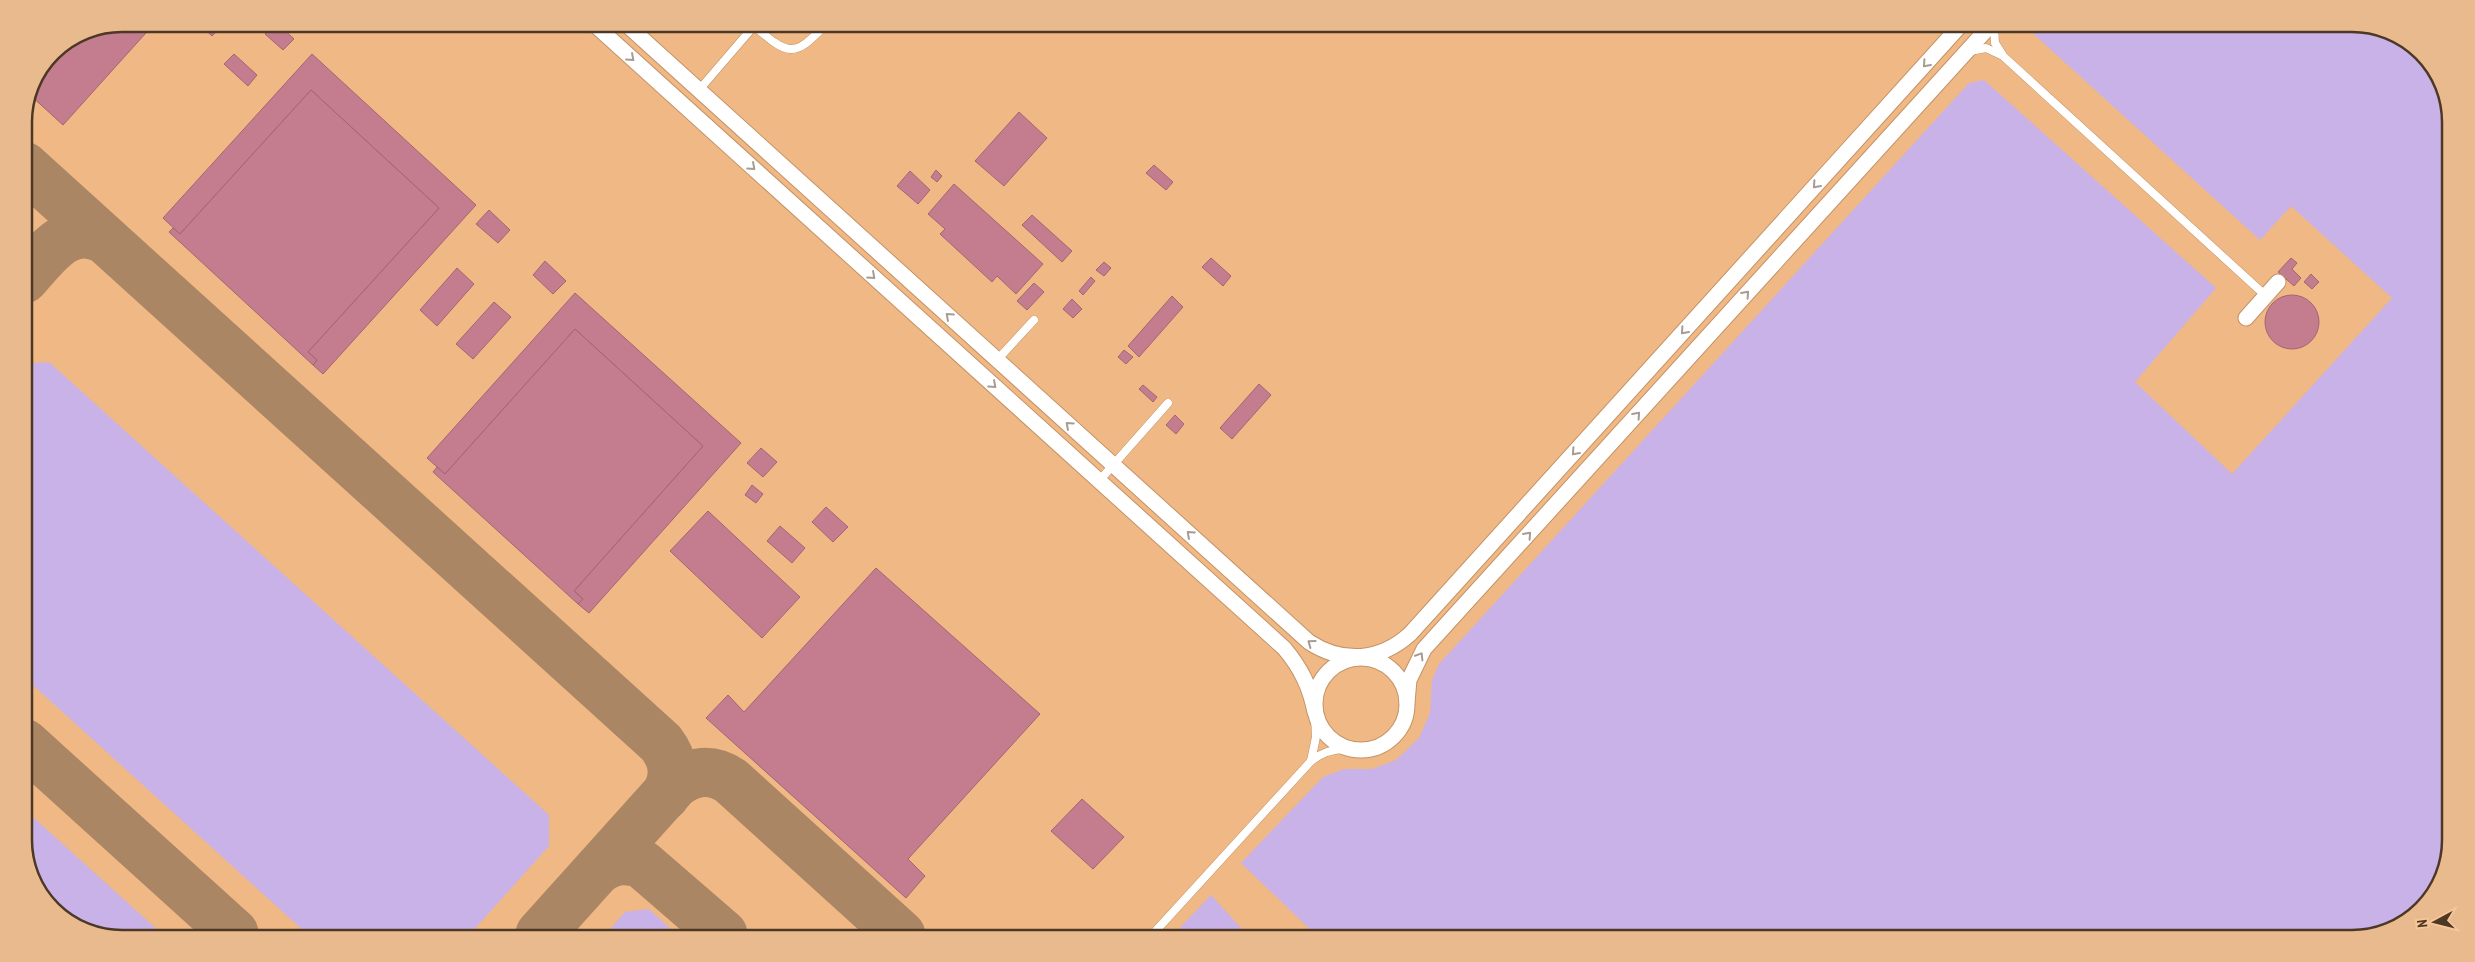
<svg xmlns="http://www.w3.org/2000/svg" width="2475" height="962" viewBox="0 0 2475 962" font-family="'PT Sans Narrow',sans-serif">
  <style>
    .built { fill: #f0b884 }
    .green { fill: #c8b2e8 }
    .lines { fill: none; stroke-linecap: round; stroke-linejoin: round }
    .taxiway { stroke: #aa8664; stroke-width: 49 }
    .building { fill: #c47d8f; stroke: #a36474 }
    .lane-casing { stroke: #c39366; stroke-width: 9 }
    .street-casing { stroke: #c39366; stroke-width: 17 }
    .lane { stroke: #fff; stroke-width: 8 }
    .street { stroke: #fff; stroke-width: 15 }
    .oneway { stroke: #a69c92 }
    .rim { fill: none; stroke: #4c3825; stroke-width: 2.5 }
  </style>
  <rect width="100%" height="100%" fill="#f7c597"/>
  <polygon class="built" points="122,24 2385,29 2431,62 2451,115 2446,872 2408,921 2353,938 90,933 44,900 24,847 24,116 31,84 85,31"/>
  <g class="green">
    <polygon points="2027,28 2385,29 2431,62 2451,115 2446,872 2408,921 2353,938 1317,936 1241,863 1323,777 1344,769 1372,769 1396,760 1419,738 1430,713 1432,680 1439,664 1969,83 1984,80 2216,288 2135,382 2232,474 2392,298 2291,206 2260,240"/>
    <polygon points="49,362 549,815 549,846 470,934 306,933 24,677 24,364"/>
    <polygon points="24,809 161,933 90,933 44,900 24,847"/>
    <polygon points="1211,895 1241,928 1234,936 1173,935"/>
    <polygon points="649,909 676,934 606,934 625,912"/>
  </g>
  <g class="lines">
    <g class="taxiway">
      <path d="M24 166 661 743C674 760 676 777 665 796"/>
      <path d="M24 279C46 255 67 221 104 239"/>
      <polyline points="24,743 234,933"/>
      <path d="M598 870C612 860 625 858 642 864L723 934"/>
      <path d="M540 934 674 785C692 770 712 768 731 781L901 935"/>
    </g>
  </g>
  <g class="building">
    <polygon points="122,24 154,24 63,125 29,94 31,84 53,52 85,31"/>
    <polygon points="199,24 215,24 220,28 212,36"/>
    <polygon points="275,24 278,24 294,39 283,50 265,34"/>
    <polygon points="234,54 257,75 248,86 224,64"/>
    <polygon points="312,54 476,205 323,374 313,365 317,360 308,352 439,208 311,90 180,234 163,218"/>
    <polygon points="311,90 439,208 308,352 317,360 313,365 169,232 173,228 180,234"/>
    <polygon points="1019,112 1047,138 1004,186 975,161"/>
    <polygon points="1154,165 1173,182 1166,190 1146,173"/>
    <polygon points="936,170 942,176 937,182 931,177"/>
    <polygon points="910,171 930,190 918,204 897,186"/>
    <polygon points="954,184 1043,264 1016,294 997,276 992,282 940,234 945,229 928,214"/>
    <polygon points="489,210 510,230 498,243 476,224"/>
    <polygon points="1032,215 1072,251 1062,262 1022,225"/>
    <polygon points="1211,258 1231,276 1223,286 1202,267"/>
    <polygon points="2291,258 2297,263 2292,269 2301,278 2294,286 2278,272"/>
    <polygon points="545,261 566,281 553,294 533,275"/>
    <polygon points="1104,262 1111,268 1104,276 1096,270"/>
    <polygon points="457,268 474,284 437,326 420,310"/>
    <polygon points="2311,274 2319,282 2312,289 2304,282"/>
    <polygon points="1091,277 1095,281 1083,295 1079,291"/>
    <polygon points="1034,283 1044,292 1027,310 1017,301"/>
    <polygon points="575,293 741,443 589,613 578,604 583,599 574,591 703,446 575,329 445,474 427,458"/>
    <circle cx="2292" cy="322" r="27"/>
    <polygon points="1172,296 1183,307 1139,357 1128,346"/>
    <polygon points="1072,299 1082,309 1073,318 1063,309"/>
    <polygon points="494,302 511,317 473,359 456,344"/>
    <polygon points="575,329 703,446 574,591 583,599 578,604 433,472 437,467 445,474"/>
    <polygon points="1124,350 1133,357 1126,364 1118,357"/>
    <polygon points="1259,384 1271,395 1232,439 1220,428"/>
    <polygon points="1143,385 1157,397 1153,402 1139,389"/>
    <polygon points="1175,415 1184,424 1176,434 1166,425"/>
    <polygon points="761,448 777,462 763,477 747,463"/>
    <polygon points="752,485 763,494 756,503 745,495"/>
    <polygon points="826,507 848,527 833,542 812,522"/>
    <polygon points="708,511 800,597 762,638 670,551"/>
    <polygon points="780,526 805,548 792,563 767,541"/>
    <polygon points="876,568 1040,714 908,859 925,876 906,898 706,718 728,695 744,712"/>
    <polygon points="1082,799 1124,837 1093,869 1051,831"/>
  </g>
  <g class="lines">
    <defs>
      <g id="lane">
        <path d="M753 25C787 54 793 60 825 25"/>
        <polyline points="1994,28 1995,43 2002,54"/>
        <polyline points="1970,51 1986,48 2003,56 2266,296"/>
        <polyline points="699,90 754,26"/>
        <polyline points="997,360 1034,320"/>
        <polyline points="1099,481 1168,403"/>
        <polyline points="1311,761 1316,737 1315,712"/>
        <path d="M1152 935 1311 761C1325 750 1339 747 1356 750"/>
      </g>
      <g id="street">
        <path d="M595 25 1284 648C1301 668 1310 687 1315 712"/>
        <path d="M627 25 1309 642C1343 664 1380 661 1410 634L1958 28"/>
        <polyline points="2246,318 2278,282"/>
        <circle cx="1361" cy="704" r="46"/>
        <polyline points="1407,702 1409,680 1424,649 1988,28"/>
      </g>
    </defs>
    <use href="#lane" class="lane-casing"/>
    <use href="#street" class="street-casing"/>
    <use href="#lane" class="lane"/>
    <use href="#street" class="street"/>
  </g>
  <defs><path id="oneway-chevron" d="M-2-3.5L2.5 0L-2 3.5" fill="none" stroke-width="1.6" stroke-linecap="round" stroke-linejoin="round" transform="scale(1.25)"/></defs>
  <g class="oneway">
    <use href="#oneway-chevron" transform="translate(631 58) rotate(42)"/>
    <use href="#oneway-chevron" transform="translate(1926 64) rotate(132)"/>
    <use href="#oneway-chevron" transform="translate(752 167) rotate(42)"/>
    <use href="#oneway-chevron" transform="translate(1816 185) rotate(132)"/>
    <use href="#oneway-chevron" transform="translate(872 276) rotate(42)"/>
    <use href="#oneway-chevron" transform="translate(1746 294) rotate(-48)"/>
    <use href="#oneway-chevron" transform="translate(949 316) rotate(-138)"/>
    <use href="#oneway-chevron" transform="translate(1684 331) rotate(132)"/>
    <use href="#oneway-chevron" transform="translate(993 385) rotate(42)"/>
    <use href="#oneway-chevron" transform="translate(1637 415) rotate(-48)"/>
    <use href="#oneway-chevron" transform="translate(1069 425) rotate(-138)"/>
    <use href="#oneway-chevron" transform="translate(1575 452) rotate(132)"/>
    <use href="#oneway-chevron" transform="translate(1190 534) rotate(-138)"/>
    <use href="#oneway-chevron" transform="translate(1528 535) rotate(-48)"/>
    <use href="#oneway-chevron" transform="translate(1311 643) rotate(-144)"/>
    <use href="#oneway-chevron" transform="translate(1420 656) rotate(-58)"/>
  </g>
  <path d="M0 0H2475V962H0ZM122 32H2352A90 90 0 0 1 2442 122V840A90 90 0 0 1 2352 930H122A90 90 0 0 1 32 840V122A90 90 0 0 1 122 32Z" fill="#e9ba8e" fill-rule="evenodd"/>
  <path class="rim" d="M122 32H2352A90 90 0 0 1 2442 122V840A90 90 0 0 1 2352 930H122A90 90 0 0 1 32 840V122A90 90 0 0 1 122 32Z"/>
  <g transform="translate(2435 922) rotate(263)" stroke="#f7c597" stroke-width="4" paint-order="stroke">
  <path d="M0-4L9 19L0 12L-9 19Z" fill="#4c3825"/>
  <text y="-8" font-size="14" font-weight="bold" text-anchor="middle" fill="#4c3825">N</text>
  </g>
</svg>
